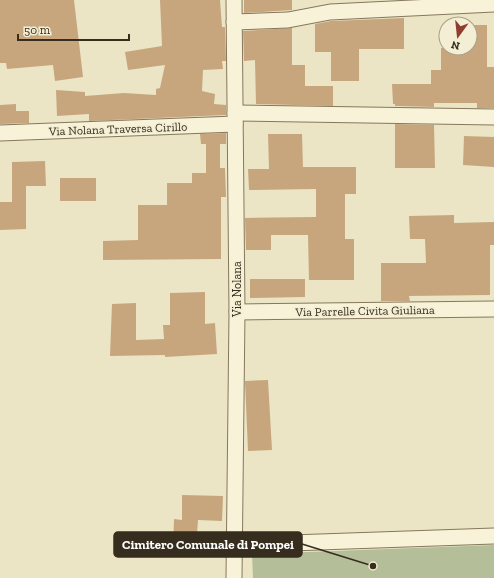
<svg xmlns="http://www.w3.org/2000/svg" width="494" height="578" viewBox="0 0 494 578" font-family="'Zilla Slab',serif">
  <style>
    .cemetery { fill: #b4be98 }
    .building { fill: #c7a67e }
    .lines { fill: none; stroke-linecap: round; stroke-linejoin: round }
    .minor-casing { stroke: #85785c; stroke-width: 17 }
    .minor { stroke: #f7f2d8; stroke-width: 15 }
    .labels { text-anchor: middle; dominant-baseline: central; stroke-width: 3; stroke-linejoin: round; paint-order: stroke }
    .street-label { font-size: 12px; fill: #362d1f; stroke: #f3eed4 }
    .leader { fill: none; stroke: #362d1f; stroke-width: 1.5 }
    .callout-dot { fill: #362d1f; stroke: #f3eed4; stroke-width: 1.5 }
    .callout { fill: #362d1f; stroke: #362d1f; stroke-width: 1.5 }
    .callout-label { font-size: 13px; text-anchor: middle; font-weight: bold; fill: #fff }
  </style>
  <rect width="100%" height="100%" fill="#ebe5c5"/>
  <polygon class="cemetery" points="494,545 494,578 253,578 252,554"/>
  <g class="building">
    <polygon points="0,0 74,0 83,77 55,81 53,65 7,69 6,63 0,63"/>
    <polygon points="160,0 220,0 222,27 225,27 226,61 222,61 223,69 203,70 202,91 215,94 214,104 226,105 226,115 89,121 89,114 57,116 56,90 85,92 85,96 124,93 156,95 156,89 160,88 165,65 128,70 125,52 162,46"/>
    <polygon points="244,0 292,0 292,10 244,13"/>
    <polygon points="404,18 404,49 359,49 359,81 331,81 331,52 315,52 315,24 331,21"/>
    <polygon points="470,25 487,25 487,67 494,67 494,108 477,108 477,103 434,103 434,107 395,106 395,104 393,104 392,84 431,84 431,70 441,70 441,48 470,48"/>
    <polygon points="292,28 292,65 305,65 305,86 333,86 333,106 256,104 255,60 244,61 243,31"/>
    <polygon points="16,104 16,111 29,111 29,123 0,124 0,105"/>
    <polygon points="395,124 434,125 435,168 395,168"/>
    <polygon points="226,133 226,144 220,144 220,168 225,168 226,197 221,197 221,259 103,260 103,241 138,240 138,205 167,205 167,183 192,183 192,173 206,173 206,144 201,144 200,134"/>
    <polygon points="268,134 302,134 303,167 356,167 356,194 345,194 345,239 354,239 354,280 309,280 308,235 271,235 271,250 246,250 245,218 316,217 316,189 249,190 248,169 269,169"/>
    <polygon points="464,136 494,137 494,167 463,165"/>
    <polygon points="45,161 46,186 26,186 26,229 0,230 0,202 12,202 12,162"/>
    <rect x="60" y="178" width="36" height="23"/>
    <polygon points="454,215 454,223 494,222 494,245 490,245 490,295 409,296 410,301 381,301 381,263 426,263 425,239 410,239 409,216"/>
    <polygon points="250,279 305,279 305,297 250,298"/>
    <polygon points="205,292 205,324 215,323 217,354 165,357 165,355 110,356 112,304 136,303 136,340 164,339 163,325 170,325 170,293"/>
    <polygon points="268,380 272,450 248,451 245,381"/>
    <polygon points="182,495 223,496 222,521 198,520 197,534 189,534 189,550 173,549 174,519 182,520"/>
  </g>
  <g class="lines">
    <defs>
      <g id="minor">
        <polyline points="234,0 237,312 234,578"/>
        <polyline points="234,22 288,20 330,12 494,4"/>
        <polyline points="235,113 494,117"/>
        <polyline points="0,133 235,124"/>
        <polyline points="237,312 494,309"/>
        <polyline points="234,545 494,536"/>
      </g>
    </defs>
    <use href="#minor" class="minor-casing"/>
    <use href="#minor" class="minor"/>
  </g>
  <g class="labels">
    <g class="street-label">
      <text transform="translate(118 129) rotate(-2)">Via Nolana Traversa Cirillo</text>
      <text transform="translate(237 289) rotate(-90)">Via Nolana</text>
      <text transform="translate(365 311) rotate(-1)">Via Parrelle Civita Giuliana</text>
    </g>
  </g>
  <path class="leader" d="M373 566L302 544"/>
  <circle class="callout-dot" cx="373" cy="566" r="4"/>
  <rect class="callout" x="114" y="532" width="188" height="25" rx="4"/>
  <g class="callout-label">
    <text x="208" y="549">Cimitero Comunale di Pompei</text>
  </g>
  <g transform="translate(458 36) rotate(195)"><circle r="19" fill="#f3eed4" stroke="#a7a18c"/>
  <path d="M0-3L7 15L0 10L-7 15Z" fill="#903d30"/>
  <text y="-6" font-size="11" font-weight="bold" text-anchor="middle" fill="#362d1f">N</text>
  </g>
  <path d="M18 34v6h111v-6" fill="none" stroke="#362d1f" stroke-width="2"/>
  <text x="24" y="34" font-size="12" fill="#362d1f" stroke="#f3eed4" stroke-width="3" paint-order="stroke">50 m</text>
</svg>
